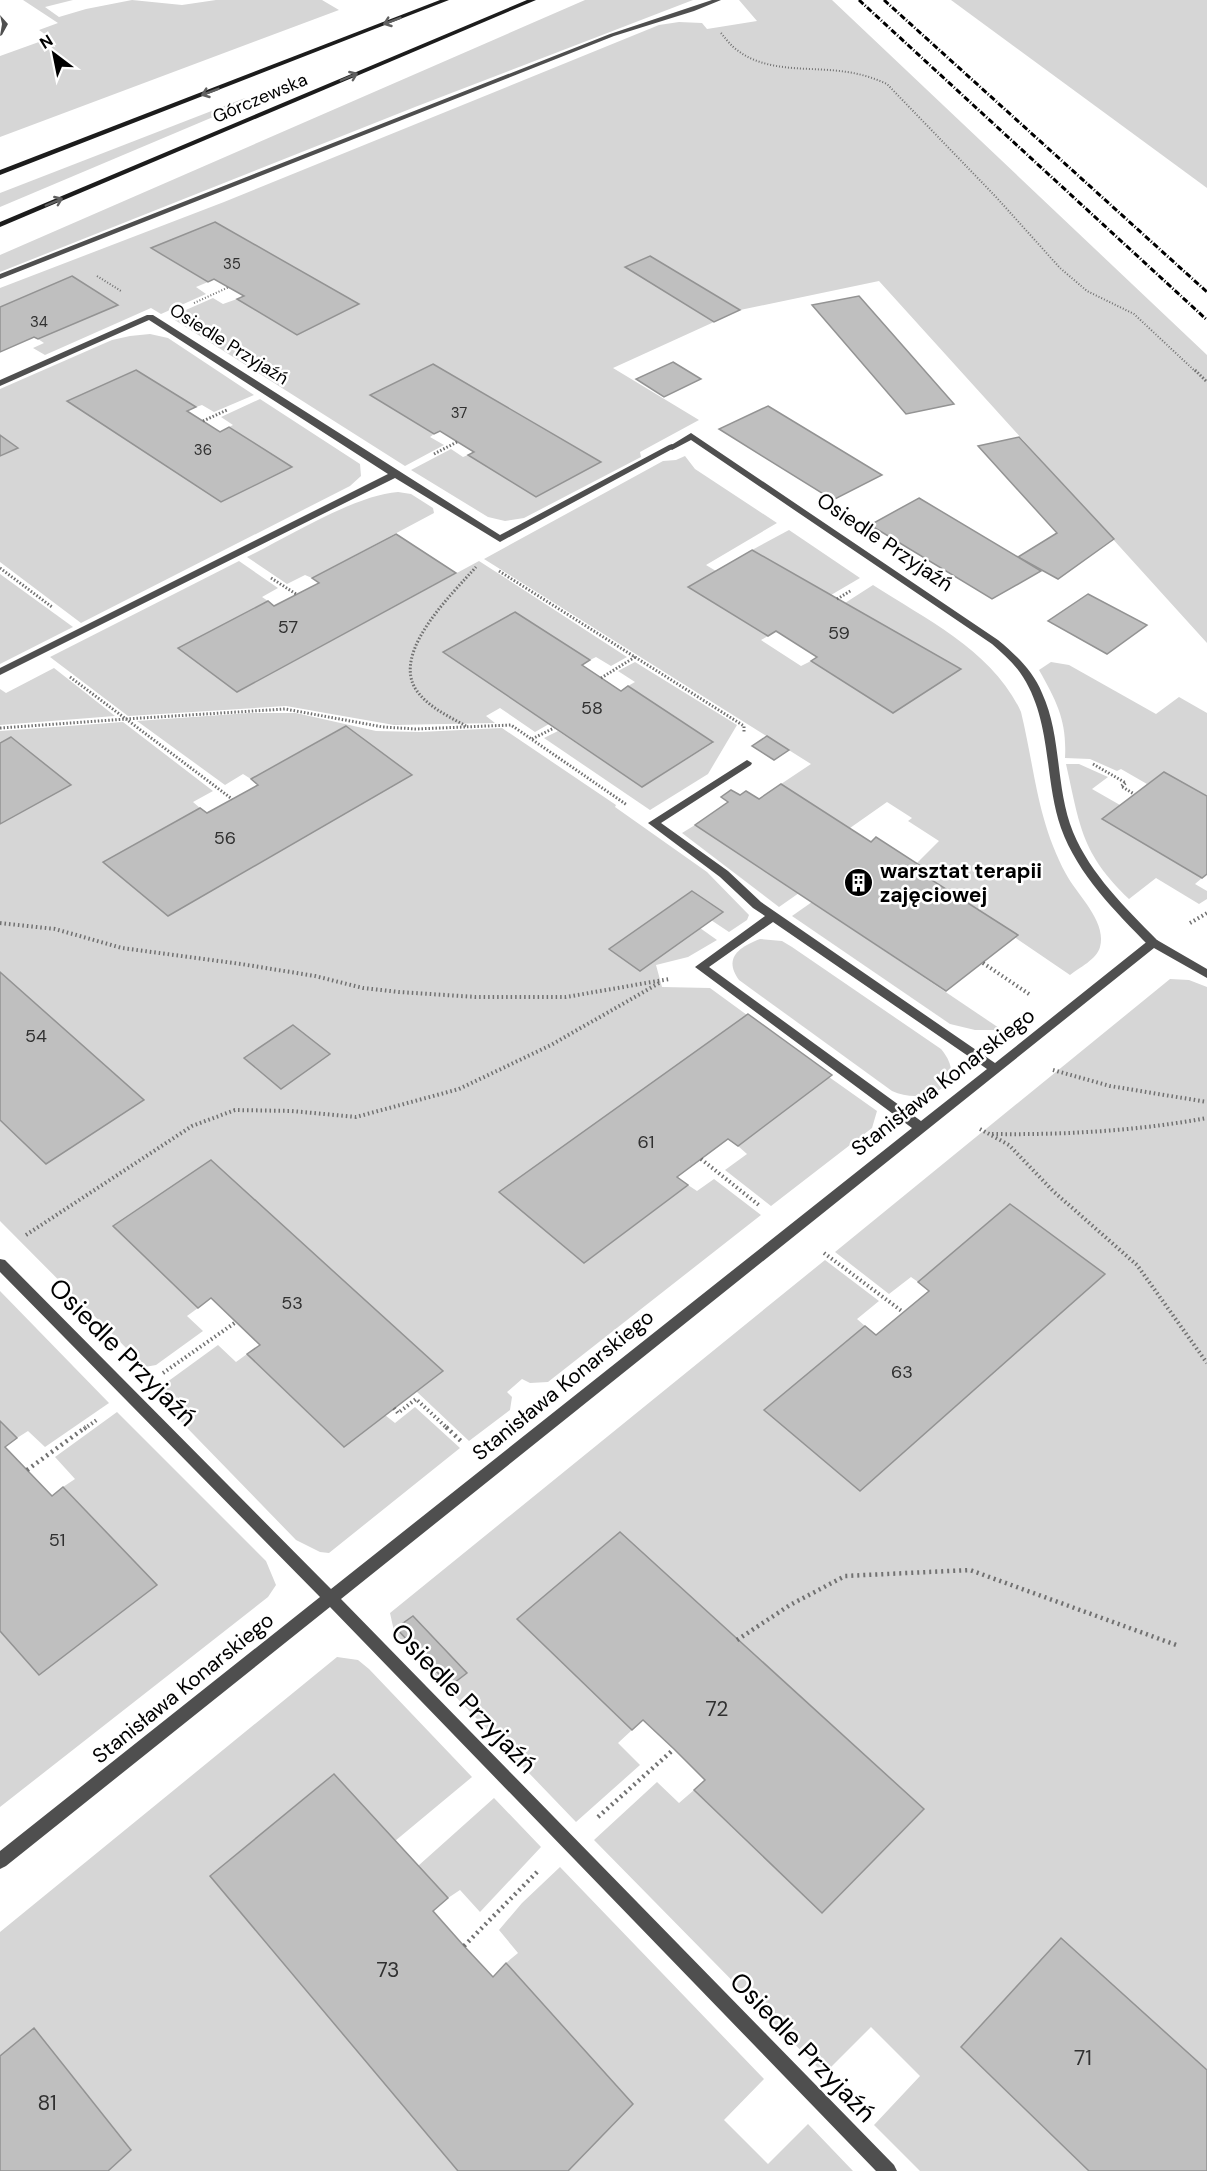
<svg xmlns="http://www.w3.org/2000/svg" width="1207" height="2171" viewBox="0 0 1207 2171" font-family="'DM Sans',sans-serif">
  <style>
    .green { fill: #d6d6d6 }
    .building { fill: #bfbfbf; stroke: #939393; stroke-width: 1.5 }
    .lines { fill: none; stroke-linecap: round; stroke-linejoin: round }
    .path-far3 { stroke: #717171; stroke-width: 2; stroke-dasharray: 1 2; stroke-linecap: butt }
    .path-far2 { stroke: #717171; stroke-width: 3; stroke-dasharray: 1.5 2; stroke-linecap: butt }
    .path-far1 { stroke: #717171; stroke-width: 4; stroke-dasharray: 1.5 3; stroke-linecap: butt }
    .path { stroke: #717171; stroke-width: 4.5; stroke-dasharray: 2 4; stroke-linecap: butt }
    .lane { fill: #4f4f4f; fill-rule: evenodd }
    .street { fill: #4f4f4f; fill-rule: evenodd }
    .secondary { fill: #1c1c1c; fill-rule: evenodd }
    .rail { stroke: #000; stroke-width: 3; stroke-dasharray: 6 2 1 2; stroke-linecap: butt }
    .oneway { stroke: #606060 }
    .labels { text-anchor: middle; dominant-baseline: central; stroke-width: 5; stroke-linejoin: round; paint-order: stroke }
    .far-number-label { font-size: 15px; fill: #303030 }
    .far-street-label { font-size: 18px; fill: #000; stroke: #fff }
    .number-label { font-size: 18px; fill: #303030 }
    .street-label { font-size: 21px; fill: #000; stroke: #fff }
    .poi-label { font-size: 21px; font-weight: bold; fill: #000; stroke: #fff; text-anchor: start }
    .near-number-label { font-size: 21px; fill: #303030 }
    .near-street-label { font-size: 26px; fill: #000; stroke: #fff }
  </style>
  <rect width="100%" height="100%" fill="#fff"/>
  <g class="green">
    <polygon points="23,0 73,0 45,7 59,17 86,9 132,0 182,5 216,0 322,0 339,10 0,137 0,56 50,38 39,30 58,23"/>
    <polygon points="585,0 693,0 415,107 0,272 0,255"/>
    <polygon points="739,0 832,0 1207,355 1207,643 879,281 740,310 650,256 625,267 714,322 613,368 699,420 640,452 641,457 524,518 505,521 488,517 411,470 451,449 463,457 468,455 536,497 601,462 433,364 371,395 434,434 430,437 444,445 405,466 170,317 213,298 223,304 237,299 297,335 358,304 215,222 152,248 208,282 196,287 206,294 161,314 151,308 45,355 33,348 44,343 38,339 117,304 72,276 0,307 0,288 224,202 659,25 679,22 702,23 707,29 757,21"/>
    <polygon points="951,0 1207,0 1207,188"/>
    <polygon points="245,98 251,101 0,207 0,193"/>
    <polygon points="150,334 168,338 254,395 214,412 202,405 196,407 136,370 68,401 221,502 291,467 229,427 233,425 221,417 260,399 360,464 361,476 350,486 81,623 0,562 0,456 18,448 0,435 0,389 112,340 130,336"/>
    <path d="M685 456 695 469 777 523 706 565 716 571 688 587 768 636 761 640 801 666 811 661 893 713 960 669 845 603 873 585C927 620 993 651 1021 712 1035 770 1037 820 1066 874 1077 895 1107 921 1100 947 1097 959 1079 968 1070 975L919 872 924 868 917 863 939 841 908 821 912 818 887 802 850 828 781 784 811 764 484 559 663 461 676 460Z"/>
    <path d="M398 492 411 494 433 508 434 513 312 578 305 575 287 584 247 557C288 537 355 495 398 492Z"/>
    <polygon points="789,530 860,578 831,595 752,550"/>
    <polygon points="239,561 278,588 262,597 268,601 179,648 237,692 479,561 627,657 611,666 596,657 590,660 515,612 444,652 549,724 535,732 500,708 486,716 495,723 394,725 286,706 128,716 50,657"/>
    <polygon points="0,574 73,627 0,664"/>
    <polygon points="635,662 737,725 708,774 650,810 544,738 558,731 642,787 713,743 628,686 635,682 618,671"/>
    <path d="M1051 662 1069 665 1156 714 1179 697 1207 713V796L1164 772 1147 784 1121 769 1117 771 1090 759 1065 758C1067 721 1057 702 1039 670Z"/>
    <polygon points="54,668 115,716 0,725 0,689 6,693"/>
    <polygon points="249,713 296,713 376,731 420,732 502,728 616,805 615,807 707,872 749,915 747,920 729,932 711,920 692,891 610,948 700,928 717,940 688,957 656,965 662,987 710,988 747,1015 500,1192 584,1263 688,1185 697,1191 714,1179 761,1215 548,1382 530,1383 522,1379 507,1392 512,1397 510,1410 469,1441 416,1391 114,1226 198,1308 187,1316 203,1331 156,1365 145,1367 0,1221 0,1120 46,1164 144,1100 0,972 0,824 70,785 11,737 0,743 0,731 123,722 213,791 193,802 200,808 103,862 168,916 411,775 345,726 251,779 243,774 225,785 137,721"/>
    <path d="M1066 764H1079L1108 777 1092 789 1120 805 1102 819 1202 878 1195 884 1207 891V899L1199 904 1156 878 1129 899C1081 853 1080 826 1066 764Z"/>
    <polygon points="695,825 799,893 779,907 682,833"/>
    <polygon points="812,902 1002,1030 975,1030 950,1024 792,916"/>
    <path d="M760 939 782 941 792 947 941 1049C972 1086 924 1106 892 1091L739 980C723 958 739 947 760 939Z"/>
    <polygon points="1170,979 1189,980 1207,987 1207,2070 1061,1938 961,2047 1089,2171 920,2171 874,2125 920,2076 871,2027 824,2074 594,1840 657,1782 679,1803 694,1790 822,1913 924,1810 620,1533 517,1619 632,1730 618,1743 640,1765 576,1822 401,1640 394,1631 390,1613 825,1260 879,1301 857,1319 865,1326 764,1410 860,1490 1105,1274 1010,1204 918,1282 911,1277 889,1294 835,1252"/>
    <polygon points="829,1077 877,1111 872,1128 771,1206 725,1170 747,1154 738,1146"/>
    <polygon points="0,1291 109,1403 45,1447 28,1431 17,1438 0,1421"/>
    <polygon points="218,1345 236,1362 247,1354 343,1447 385,1415 395,1423 415,1407 460,1448 329,1553 320,1552 296,1540 160,1400 163,1385"/>
    <polygon points="117,1412 266,1561 276,1585 268,1597 0,1807 0,1631 39,1674 157,1585 63,1487 75,1479 55,1457"/>
    <polygon points="337,1657 358,1660 369,1669 472,1777 395,1841 333,1774 210,1876 458,2171 108,2171 131,2149 34,2028 0,2056 0,1932"/>
    <polygon points="494,1798 541,1847 480,1912 460,1890 448,1898 418,1866"/>
    <polygon points="560,1867 764,2079 724,2120 768,2164 808,2124 853,2171 568,2171 633,2104 506,1963 518,1953 499,1930 522,1903"/>
  </g>
  <g class="building">
    <polygon points="215,222 359,304 297,335 237,299 244,296 214,279 208,282 151,248"/>
    <polygon points="650,256 740,310 714,322 625,267"/>
    <polygon points="72,276 118,305 38,339 34,337 0,352 0,307"/>
    <polygon points="859,296 954,404 906,414 812,305"/>
    <polygon points="673,362 701,379 664,397 636,379"/>
    <polygon points="433,364 601,462 536,497 468,455 474,452 440,431 434,434 370,395"/>
    <polygon points="136,370 196,407 187,411 220,432 229,427 292,467 221,502 67,401"/>
    <polygon points="768,406 882,475 833,500 719,429"/>
    <polygon points="0,435 18,448 0,456"/>
    <polygon points="1019,437 1114,539 1058,579 1018,557 1057,533 978,446"/>
    <polygon points="919,498 1018,557 1041,571 992,599 870,525"/>
    <polygon points="396,534 456,573 237,692 178,648 268,601 274,606 319,583 312,578"/>
    <polygon points="752,550 831,595 961,669 893,713 811,661 817,657 776,631 768,636 688,587"/>
    <polygon points="1088,594 1147,625 1107,654 1048,621"/>
    <polygon points="515,612 590,660 582,665 621,691 628,686 713,742 642,787 443,652"/>
    <polygon points="346,726 412,775 168,916 103,862 200,808 207,813 258,785 251,779"/>
    <polygon points="767,736 789,750 774,760 752,746"/>
    <polygon points="11,737 71,785 0,824 0,743"/>
    <polygon points="1164,772 1207,796 1207,874 1202,878 1102,819"/>
    <polygon points="781,784 871,842 876,837 924,868 919,872 1018,935 946,991 695,825 728,802 721,797 731,790 740,795 746,791 759,799"/>
    <polygon points="692,891 723,912 640,971 609,949"/>
    <polygon points="0,972 144,1100 46,1164 0,1120"/>
    <polygon points="748,1014 832,1075 738,1146 728,1139 677,1177 688,1185 584,1263 499,1192"/>
    <polygon points="293,1025 330,1054 281,1089 244,1058"/>
    <polygon points="211,1160 443,1371 344,1447 247,1354 260,1345 211,1298 198,1308 113,1226"/>
    <polygon points="1010,1204 1105,1274 860,1491 764,1410 865,1326 876,1335 929,1291 918,1282"/>
    <polygon points="0,1421 17,1438 5,1447 52,1496 63,1487 157,1585 39,1675 0,1631"/>
    <polygon points="620,1532 924,1809 822,1913 694,1790 705,1780 674,1749 643,1720 632,1730 517,1619"/>
    <polygon points="413,1616 467,1673 450,1686 396,1628"/>
    <polygon points="334,1774 448,1898 433,1911 464,1946 493,1977 506,1963 633,2104 568,2171 458,2171 210,1876"/>
    <polygon points="1061,1938 1207,2070 1207,2171 1089,2171 961,2047"/>
    <polygon points="34,2028 131,2150 108,2171 0,2171 0,2056"/>
  </g>
  <g class="lines">
    <g class="path-far3">
      <path d="M721 33C726 39 731 46 737 50 768 74 811 66 847 72 861 74 874 78 887 84L997 198 1060 268 1087 291 1134 314 1196 372"/>
      <polyline points="97,276 121,291"/>
      <polyline points="194,303 229,287"/>
    </g>
    <g class="path-far2">
      <polyline points="1195,370 1207,382"/>
      <polyline points="203,421 227,410"/>
      <polyline points="434,454 457,442"/>
      <polyline points="0,568 52,607"/>
      <polyline points="499,571 744,726 744,732"/>
      <polyline points="271,578 296,594"/>
      <polyline points="837,599 852,590"/>
      <polyline points="70,677 126,719 285,709 383,727 416,729 511,725 627,805"/>
      <polyline points="601,678 635,657"/>
      <path d="M466 726C448 716 426 706 415 688 393 650 453 593 476 567"/>
      <polyline points="0,728 126,719 232,799"/>
      <polyline points="532,739 554,728"/>
      <polyline points="1093,764 1126,783 1121,786 1134,794"/>
    </g>
    <g class="path-far1">
      <polyline points="0,923 55,929 122,948 241,964 315,976 363,988 399,992 476,997 566,997 669,979"/>
      <polyline points="1190,923 1207,913"/>
      <polyline points="983,963 1029,994"/>
      <polyline points="1053,1070 1110,1086 1207,1102"/>
      <polyline points="980,1129 1009,1145 1053,1191 1137,1265 1207,1363"/>
      <path d="M992 1134C1064 1135 1136 1131 1207 1118"/>
      <polyline points="701,1159 760,1206"/>
      <polyline points="26,1235 192,1126 235,1110 292,1111 356,1117 459,1089 551,1045 661,982"/>
      <polyline points="824,1253 903,1312"/>
      <polyline points="163,1373 236,1322"/>
      <polyline points="394,1408 398,1413 416,1399 448,1429"/>
      <polyline points="84,1429 98,1419"/>
    </g>
    <g class="path">
      <polyline points="446,1427 463,1443"/>
      <polyline points="27,1470 86,1427"/>
      <polyline points="737,1640 790,1605 845,1576 970,1570 1179,1646"/>
      <polyline points="598,1817 674,1749"/>
      <polyline points="464,1946 539,1870"/>
    </g>
    <g class="lane">
      <polygon points="712,0 721,0 694,11 614,36 0,279 0,274 610,34"/>
      <polygon points="0,15 8,24 2,35 0,36 2,24"/>
      <path d="M691 433 998 640C1016 655 1033 671 1042 693 1062 736 1055 787 1073 832 1091 875 1125 907 1157 940L1159 943 1157 946H1149C1115 911 1078 875 1061 828 1044 779 1052 723 1023 677 1015 664 1003 654 992 644L691 440 672 450 668 447Z"/>
    </g>
    <g class="street">
      <polygon points="147,315 153,315 500,535 669,445 672,444 676,447 500,542 395,478 0,675 0,668 388,474 149,320 0,386 0,380"/>
      <path d="M747 760 752 763 751 765 661 823 728 871 761 902 995 1063 1149 940H1157L1207 969V978L1154 948 341 1599 894 2165 897 2171H876L330 1607 6 1866 0 1869V1851L320 1597 0 1272V1259L5 1260 331 1589 912 1128 695 967 765 916 753 908 720 877 648 823ZM773 922 987 1069 921 1121 709 967Z"/>
    </g>
    <g class="secondary">
      <polygon points="440,0 449,0 0,175 0,170"/>
      <polygon points="527,0 536,0 0,227 0,222"/>
    </g>
    <g class="rail">
      <polyline points="859,0 1207,320"/>
      <polyline points="884,0 1207,292"/>
    </g>
  </g>
  <defs><path id="oneway-shaft" d="M-6 0H5M1.5-3L5.5 0L1.5 3" fill="none" stroke-width="1.6" stroke-linecap="round" stroke-linejoin="round" transform="scale(1.5)"/></defs>
  <g class="oneway">
    <use href="#oneway-shaft" transform="translate(392 21) rotate(159)"/>
    <use href="#oneway-shaft" transform="translate(349 77) rotate(-23)"/>
    <use href="#oneway-shaft" transform="translate(210 92) rotate(159)"/>
    <use href="#oneway-shaft" transform="translate(54 202) rotate(-23)"/>
  </g>
  <defs>
    <symbol id="building-disc" viewBox="-11 -11 22 22"><circle r="9.5" fill="#000" stroke="#fff"/><path d="M-4-6H4V6H1V3H-1V6H-4ZM-2.5-4.3h1.7v1.8h-1.7ZM.8-4.3h1.7v1.8H.8ZM-2.5-1h1.7V.8h-1.7ZM.8-1h1.7V.8H.8Z" fill="#fff"/></symbol>
  </defs>
  <g fill-rule="evenodd">
    <use href="#building-disc" x="842" y="866" width="33" height="33"/>
  </g>
  <g class="labels">
    <g class="far-number-label">
      <text x="232" y="264">35</text>
      <text x="39" y="322">34</text>
      <text x="459" y="413">37</text>
      <text x="203" y="450">36</text>
    </g>
    <g class="far-street-label">
      <text transform="translate(260 98) rotate(-23)">Górczewska</text>
      <text transform="translate(229 344) rotate(32)">Osiedle Przyjaźń</text>
    </g>
    <g class="number-label">
      <text x="288" y="627">57</text>
      <text x="839" y="633">59</text>
      <text x="592" y="708">58</text>
      <text x="225" y="838">56</text>
      <text x="36" y="1036">54</text>
      <text x="646" y="1142">61</text>
      <text x="292" y="1303">53</text>
      <text x="902" y="1372">63</text>
      <text x="57" y="1540">51</text>
    </g>
    <g class="street-label">
      <text transform="translate(885 542) rotate(34)">Osiedle Przyjaźń</text>
      <text transform="translate(943 1082) rotate(-38)">Stanisława Konarskiego</text>
      <text transform="translate(563 1385) rotate(-39)">Stanisława Konarskiego</text>
      <text transform="translate(183 1688) rotate(-39)">Stanisława Konarskiego</text>
    </g>
    <g class="poi-label">
      <text x="880" y="871">warsztat terapii<tspan x="880" dy="24">zajęciowej</tspan></text>
    </g>
    <g class="near-number-label">
      <text x="717" y="1709">72</text>
      <text x="388" y="1970">73</text>
      <text x="1083" y="2058">71</text>
      <text x="47" y="2103">81</text>
    </g>
    <g class="near-street-label">
      <text transform="translate(123 1352) rotate(45)">Osiedle Przyjaźń</text>
      <text transform="translate(464 1698) rotate(46)">Osiedle Przyjaźń</text>
      <text transform="translate(803 2047) rotate(46)">Osiedle Przyjaźń</text>
    </g>
  </g>
  <g transform="translate(54 54) rotate(328)" stroke="#ffffff" stroke-width="4.5" paint-order="stroke">
  <path d="M0-4.5L10 22L0 15L-10 22Z" fill="#000000"/>
  <text y="-9" font-size="16" font-weight="bold" text-anchor="middle" fill="#000000">N</text>
  </g>
</svg>
